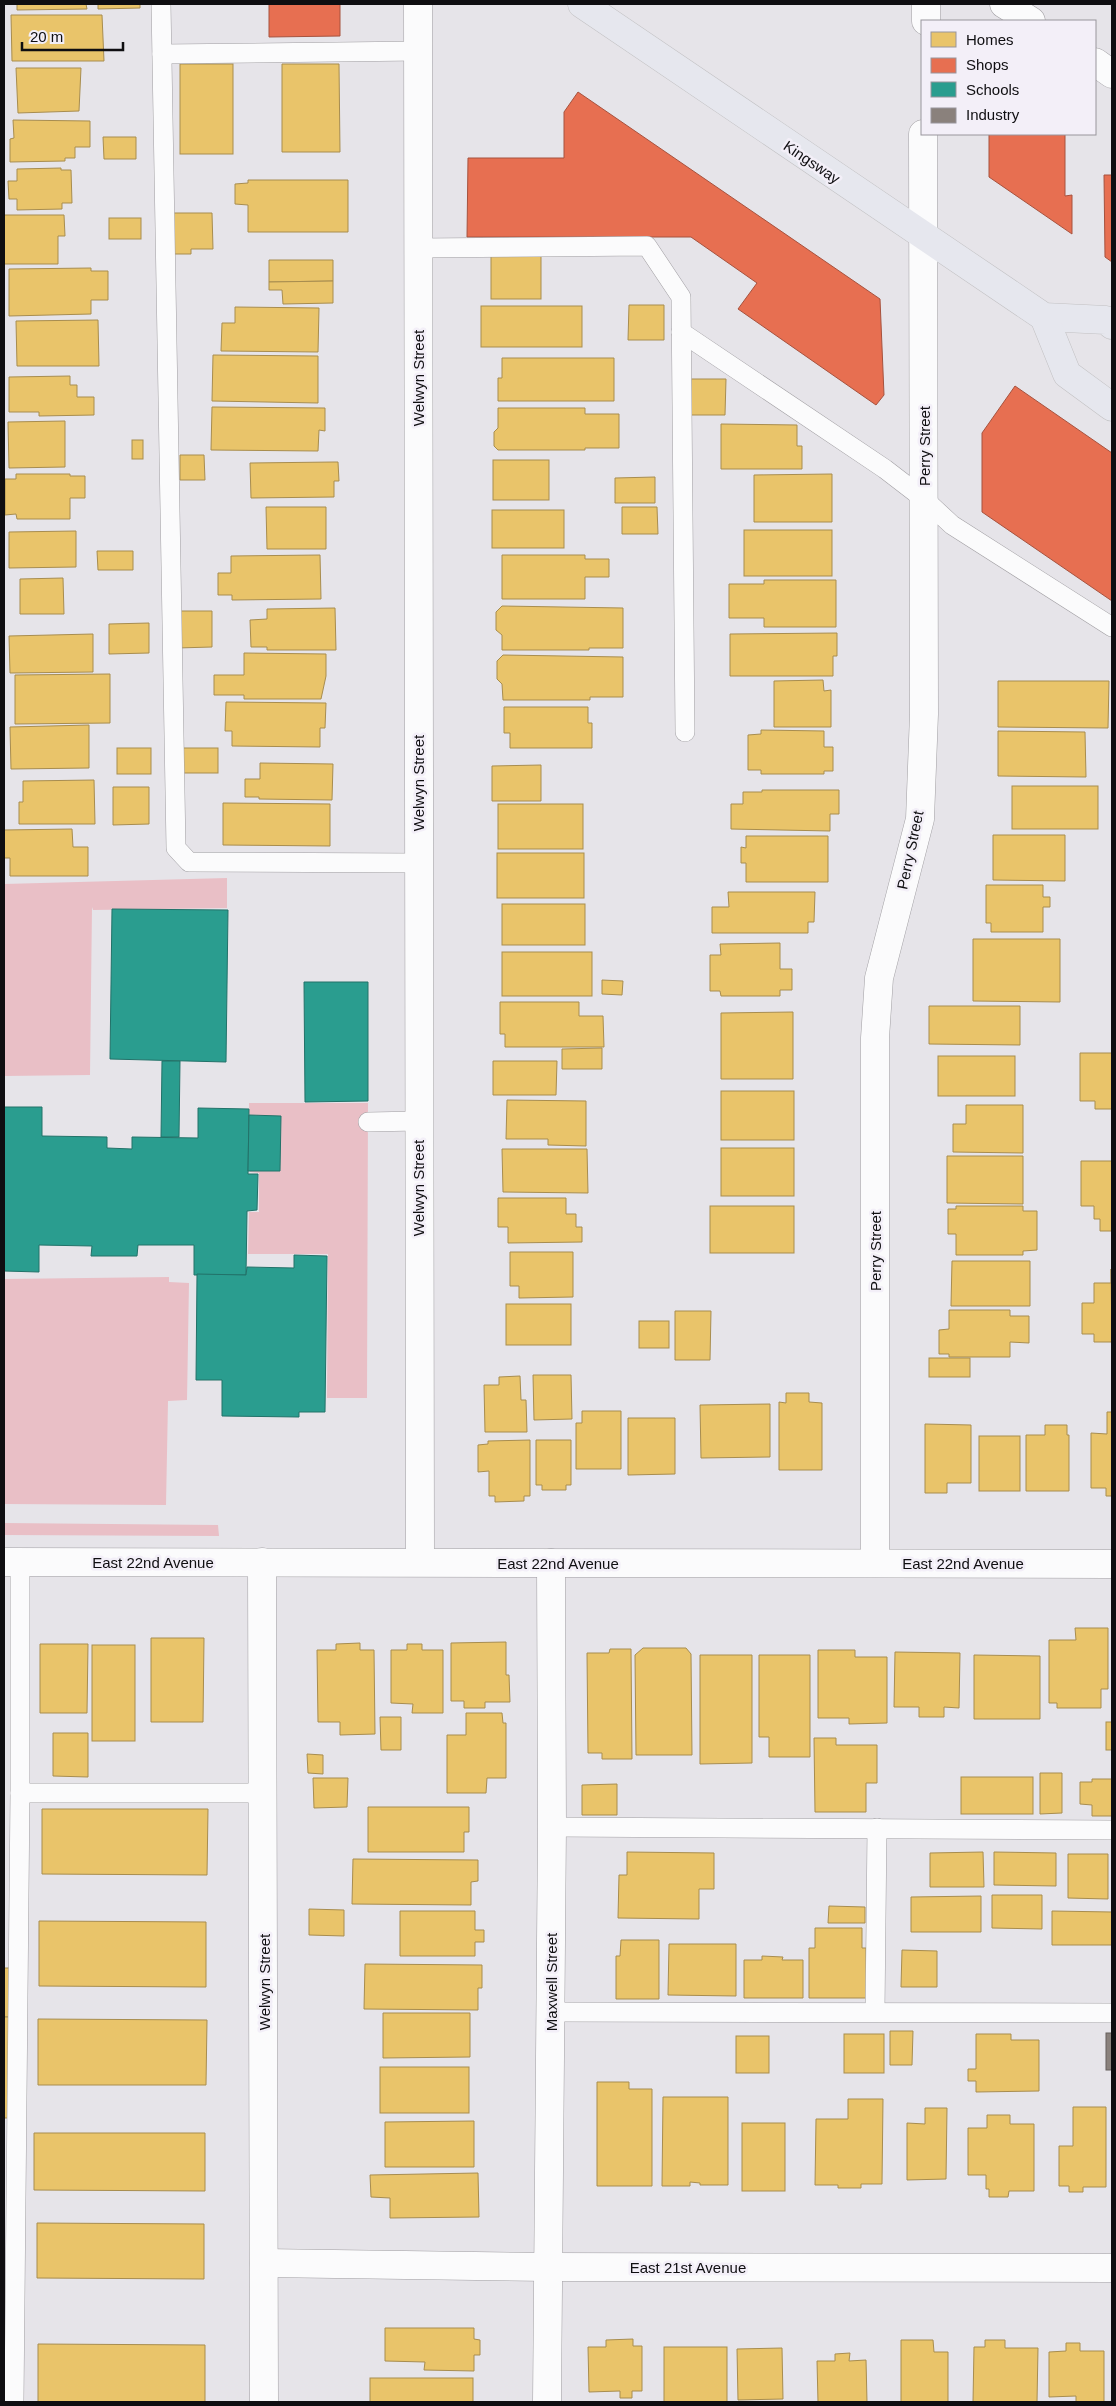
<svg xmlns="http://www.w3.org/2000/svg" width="1116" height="2406" viewBox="0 0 1116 2406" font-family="Arial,sans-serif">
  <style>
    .green { fill: #e9bfc6 }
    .homes { fill: #e9c46a; stroke: #a88d4f }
    .shops { fill: #e76f51; stroke: #a6523e }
    .schools { fill: #2a9d8f; stroke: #227269 }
    .industry { fill: #8a817c; stroke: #655e5c }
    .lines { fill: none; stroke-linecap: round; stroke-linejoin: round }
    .service-casing { stroke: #a09ea2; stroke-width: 20 }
    .minor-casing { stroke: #a09ea2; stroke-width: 29 }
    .primary-casing { stroke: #c2c1c3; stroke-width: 29 }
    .service { stroke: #fbfbfc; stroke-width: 19 }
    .minor { stroke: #fbfbfc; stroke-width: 28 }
    .primary { stroke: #e6e7ee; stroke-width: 28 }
    .labels { text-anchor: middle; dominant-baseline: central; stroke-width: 5; stroke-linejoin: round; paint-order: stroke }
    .street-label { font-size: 15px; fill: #0f0e11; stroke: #f3eff8 }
  </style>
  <rect width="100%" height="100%" fill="#e6e4e9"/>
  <g class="green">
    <polygon points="227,878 227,908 93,910 92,907 90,1075 4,1076 4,884"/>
    <polygon points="249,1103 368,1103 367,1398 327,1398 328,1254 248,1254 249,1212 259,1212 259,1173 250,1172"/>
    <polygon points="169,1277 169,1282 189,1283 187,1400 168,1401 166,1505 4,1504 4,1279"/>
    <polygon points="4,1523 218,1525 219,1536 4,1535"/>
  </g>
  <g class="homes">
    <polygon points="17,4 86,4 87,9 17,10"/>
    <polygon points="98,4 140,4 140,8 98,9"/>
    <polygon points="11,15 102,15 104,61 12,61"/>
    <rect x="180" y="64" width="53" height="90"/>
    <polygon points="282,64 339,64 340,152 282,152"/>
    <polygon points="16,68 81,68 79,111 18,113"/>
    <polygon points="13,120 90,121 90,147 75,147 75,158 65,158 65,161 10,162 10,139 14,138"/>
    <polygon points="103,137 136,137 136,159 104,159"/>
    <polygon points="61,168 61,170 71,170 72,203 62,203 62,209 17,210 17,199 9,199 8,181 17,181 17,169"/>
    <polygon points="248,180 348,180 348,232 248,232 248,205 235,204 235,184 248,183"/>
    <polygon points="167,213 212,213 213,249 191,249 191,254 167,254"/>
    <polygon points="4,215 64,215 65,236 58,236 58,264 4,264"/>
    <rect x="109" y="218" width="32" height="21"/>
    <rect x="491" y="255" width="50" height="44"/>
    <polygon points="269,260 333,260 333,281 269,282"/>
    <polygon points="91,268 91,271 108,271 108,300 91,300 91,314 9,316 9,269"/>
    <polygon points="333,281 333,303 283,304 282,290 269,290 269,282"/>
    <polygon points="629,305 664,305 664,340 628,340"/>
    <rect x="481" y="306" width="101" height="41"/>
    <polygon points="235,307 319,308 318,352 221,351 222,323 235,323"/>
    <polygon points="98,320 99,366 17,366 16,321"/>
    <polygon points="213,355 318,356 318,403 212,401"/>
    <polygon points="502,358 614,358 614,401 498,401 498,378 502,378"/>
    <polygon points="70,376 70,385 77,385 77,397 94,397 94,415 39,416 39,412 9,412 9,377"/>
    <polygon points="691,379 726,379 725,415 690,415"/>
    <polygon points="212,407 325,408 325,431 319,430 318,451 211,450"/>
    <polygon points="498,408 585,408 585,414 619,414 619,448 585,448 585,450 498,450 494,446 494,432 498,428"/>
    <polygon points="65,421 65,467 9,468 8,422"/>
    <polygon points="721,424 797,425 797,446 802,446 802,469 721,469"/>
    <rect x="132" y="440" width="11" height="19"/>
    <polygon points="180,455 204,455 205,480 180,480"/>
    <rect x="493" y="460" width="56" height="40"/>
    <polygon points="334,462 338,462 339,481 334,481 334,497 251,498 250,463"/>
    <polygon points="16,474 70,474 70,476 85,476 85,498 70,498 70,519 17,519 16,514 5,515 5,479 16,479"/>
    <polygon points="832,474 832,522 754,522 754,475"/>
    <polygon points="655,477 655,503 615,503 615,478"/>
    <polygon points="266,507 326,507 326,549 267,549"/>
    <polygon points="622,507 657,507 658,534 622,534"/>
    <rect x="492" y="510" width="72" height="38"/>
    <rect x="744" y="530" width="88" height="46"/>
    <polygon points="76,531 76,567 9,568 9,532"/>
    <polygon points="97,551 133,551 133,570 98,570"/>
    <polygon points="320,555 321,599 232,600 232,595 218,595 218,573 231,573 231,556"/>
    <polygon points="502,555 585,555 585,559 609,559 609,577 585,577 585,599 502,599"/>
    <polygon points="63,578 64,614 20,614 20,579"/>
    <polygon points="764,580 836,580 836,627 764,627 764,618 729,618 729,584 764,584"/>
    <polygon points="502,606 623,608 623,648 589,648 589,650 502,650 502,635 496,630 496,612"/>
    <polygon points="335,608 336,650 267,650 267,647 251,647 250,620 267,619 267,609"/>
    <polygon points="177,611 212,611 212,647 177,648"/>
    <polygon points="149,623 149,653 109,654 109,624"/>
    <polygon points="837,633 837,656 833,656 833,676 730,676 730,634"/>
    <polygon points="93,634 93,672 10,673 9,636"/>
    <polygon points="244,653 326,654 326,676 321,699 244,699 244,695 214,695 214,675 244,675"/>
    <polygon points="503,655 623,657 623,697 590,697 590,700 503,700 502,684 497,679 497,661"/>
    <polygon points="110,674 110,723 15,724 15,675"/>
    <polygon points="823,680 824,691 831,690 831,727 774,727 774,681"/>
    <polygon points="998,681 1109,681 1108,728 998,727"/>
    <polygon points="226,702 326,703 325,728 320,728 320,747 232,746 232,731 225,731"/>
    <polygon points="504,707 588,707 588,723 592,723 592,748 510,748 510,733 504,733"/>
    <polygon points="89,725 89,768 11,769 10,727"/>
    <polygon points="761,730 824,731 824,747 833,747 833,771 824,771 824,774 761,774 761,770 748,770 748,735 761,734"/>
    <polygon points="998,731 1085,732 1086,777 998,776"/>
    <rect x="117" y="748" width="34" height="26"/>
    <rect x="182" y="748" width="36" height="25"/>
    <polygon points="260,763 333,764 332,800 259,799 259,797 245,797 245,779 260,779"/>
    <polygon points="541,765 541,801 492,801 492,766"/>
    <polygon points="94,780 95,824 19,824 19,802 23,802 23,781"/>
    <rect x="1012" y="786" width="86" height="43"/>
    <polygon points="113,787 149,787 149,824 113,825"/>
    <polygon points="762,790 839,790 839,814 830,814 830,831 731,829 731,804 743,804 743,792 762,792"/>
    <polygon points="223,803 330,804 330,846 223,845"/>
    <rect x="498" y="804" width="85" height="45"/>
    <polygon points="72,829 73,847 88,847 88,876 10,876 10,858 4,858 4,830"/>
    <polygon points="993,835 1065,835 1065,881 993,880"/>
    <polygon points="746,836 828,836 828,882 746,882 746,863 741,863 741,847 746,848"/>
    <rect x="497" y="853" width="87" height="45"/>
    <polygon points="986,885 1043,885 1043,897 1050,897 1050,907 1043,907 1043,932 991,932 991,923 986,923"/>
    <polygon points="728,892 815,892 814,922 808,922 808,933 712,933 712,907 729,907"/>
    <rect x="502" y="904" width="83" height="41"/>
    <polygon points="973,939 1060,939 1060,1002 973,1001"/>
    <polygon points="780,943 780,969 792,969 792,990 780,990 780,996 721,996 720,991 710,991 710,955 721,955 720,944"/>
    <rect x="502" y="952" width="90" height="44"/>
    <polygon points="602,980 623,981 622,995 602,994"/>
    <polygon points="500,1002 579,1002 579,1016 603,1016 604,1047 505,1047 505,1034 500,1034"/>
    <polygon points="929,1006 1020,1006 1020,1045 929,1044"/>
    <polygon points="793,1012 793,1079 721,1079 721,1013"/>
    <polygon points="602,1048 602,1069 562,1069 562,1049"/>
    <polygon points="1080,1053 1112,1053 1112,1109 1095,1109 1095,1101 1080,1101"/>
    <rect x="938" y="1056" width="77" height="40"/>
    <polygon points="493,1061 557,1061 556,1095 493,1095"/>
    <rect x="721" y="1091" width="73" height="49"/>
    <polygon points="507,1100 586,1101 586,1146 548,1145 548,1139 506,1139"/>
    <polygon points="966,1105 1023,1105 1023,1153 953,1152 953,1124 966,1124"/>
    <rect x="721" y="1148" width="73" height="48"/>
    <polygon points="502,1149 587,1149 588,1193 503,1192"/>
    <polygon points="947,1156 1023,1156 1023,1204 947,1203"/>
    <polygon points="1081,1161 1112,1161 1112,1231 1100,1231 1100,1219 1094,1219 1094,1206 1081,1206"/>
    <polygon points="498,1198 566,1198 566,1214 576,1214 576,1227 582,1227 582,1242 508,1243 508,1227 498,1227"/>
    <rect x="710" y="1206" width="84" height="47"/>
    <polygon points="956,1206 1023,1206 1023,1211 1037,1211 1037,1250 1023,1251 1023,1255 956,1255 956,1234 948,1234 948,1209 956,1209"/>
    <polygon points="510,1252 573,1252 573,1297 519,1298 519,1286 510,1286"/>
    <polygon points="952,1261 1030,1261 1030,1306 951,1306"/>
    <polygon points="1111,1269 1112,1342 1094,1342 1094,1334 1082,1334 1082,1303 1094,1303 1094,1283 1111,1283"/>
    <rect x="506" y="1304" width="65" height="41"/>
    <polygon points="949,1310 1010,1310 1010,1316 1029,1316 1029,1343 1010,1342 1010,1357 949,1357 949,1354 939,1354 939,1330 949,1329"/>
    <polygon points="675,1311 711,1311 710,1360 675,1360"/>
    <rect x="639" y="1321" width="30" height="27"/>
    <rect x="929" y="1358" width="41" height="19"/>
    <polygon points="533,1375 571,1375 572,1419 534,1420"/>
    <polygon points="520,1376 521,1400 526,1400 527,1432 485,1432 484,1385 499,1385 499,1377"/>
    <polygon points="786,1393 809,1393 809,1402 822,1403 822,1470 779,1470 779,1402 786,1403"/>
    <polygon points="770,1404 770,1457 701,1458 700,1405"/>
    <polygon points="582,1411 621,1411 621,1469 576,1469 576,1423 582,1423"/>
    <polygon points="1107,1412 1112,1412 1112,1496 1106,1496 1106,1488 1091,1488 1091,1433 1107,1434"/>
    <polygon points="628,1418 675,1418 675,1474 628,1475"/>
    <polygon points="925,1424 971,1425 971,1483 947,1483 947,1493 925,1493"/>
    <polygon points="1045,1425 1067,1425 1067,1435 1069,1435 1069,1491 1026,1491 1026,1435 1045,1435"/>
    <rect x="979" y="1436" width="41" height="55"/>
    <polygon points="530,1440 530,1496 524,1496 524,1501 495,1502 495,1496 489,1496 489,1471 478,1472 478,1445 488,1444 488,1441"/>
    <polygon points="536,1440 571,1440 571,1485 566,1485 566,1490 542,1490 542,1485 536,1485"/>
    <polygon points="1075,1628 1108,1628 1108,1689 1101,1689 1101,1708 1057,1708 1057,1703 1049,1703 1049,1640 1076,1640"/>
    <polygon points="151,1638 204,1638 203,1722 151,1722"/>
    <polygon points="506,1642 506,1675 509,1675 510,1702 485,1702 485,1708 464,1708 464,1701 451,1701 451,1643"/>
    <polygon points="360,1643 360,1650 374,1650 375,1734 340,1735 340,1722 318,1722 317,1650 336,1650 336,1644"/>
    <polygon points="40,1644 88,1644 87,1713 40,1713"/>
    <polygon points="407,1644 422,1644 422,1650 443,1650 443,1713 412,1713 413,1704 391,1703 391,1650 407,1650"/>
    <rect x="92" y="1645" width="43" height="96"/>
    <polygon points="643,1648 686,1648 691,1654 692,1755 636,1755 635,1655"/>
    <polygon points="610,1649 631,1649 632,1759 602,1759 602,1753 588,1753 587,1653 609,1653"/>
    <polygon points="818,1650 855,1650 855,1657 887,1657 887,1723 849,1724 849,1718 818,1718"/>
    <polygon points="895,1652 960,1653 959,1708 944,1707 944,1717 919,1717 919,1707 894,1707"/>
    <polygon points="700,1655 752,1655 752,1763 700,1764"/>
    <polygon points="759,1655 810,1655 810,1757 769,1757 769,1737 759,1737"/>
    <polygon points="974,1655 1040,1656 1040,1719 974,1719"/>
    <polygon points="466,1713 502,1713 503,1723 506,1723 506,1778 487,1778 486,1793 447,1793 447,1735 466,1735"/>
    <polygon points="380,1717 401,1717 401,1750 381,1750"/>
    <rect x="1106" y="1722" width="6" height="28"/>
    <polygon points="53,1733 88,1733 88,1777 53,1776"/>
    <polygon points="814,1738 836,1738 836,1745 877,1745 877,1783 866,1783 866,1812 815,1812"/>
    <polygon points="307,1754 323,1755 323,1774 308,1773"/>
    <polygon points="1040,1773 1062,1773 1062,1813 1040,1814"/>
    <rect x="961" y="1777" width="72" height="37"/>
    <polygon points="313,1778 348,1778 347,1807 314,1808"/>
    <polygon points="1092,1779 1112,1779 1112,1816 1092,1816 1092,1805 1080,1804 1080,1782 1092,1782"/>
    <polygon points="617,1784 617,1815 582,1815 582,1785"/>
    <polygon points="368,1807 469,1807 469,1832 464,1832 464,1852 368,1852"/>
    <polygon points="42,1809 208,1809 207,1875 42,1874"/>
    <polygon points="627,1852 714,1853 714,1889 699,1889 699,1919 618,1918 619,1875 627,1875"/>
    <polygon points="983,1852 984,1887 930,1887 930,1853"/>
    <polygon points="994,1852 1056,1853 1056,1886 994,1885"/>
    <polygon points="1068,1854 1108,1854 1108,1899 1068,1898"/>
    <polygon points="353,1859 478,1860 478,1881 471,1882 471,1905 352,1904"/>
    <polygon points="992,1895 1042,1895 1042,1929 992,1928"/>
    <polygon points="981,1896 981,1932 911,1932 911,1897"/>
    <polygon points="829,1906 865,1907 865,1923 828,1923"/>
    <polygon points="309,1909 344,1910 344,1936 309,1935"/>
    <polygon points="400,1911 475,1911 475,1930 484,1930 484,1942 475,1942 475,1956 400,1956"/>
    <polygon points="1052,1911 1112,1912 1112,1945 1052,1945"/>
    <polygon points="39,1921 206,1922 206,1987 39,1986"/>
    <polygon points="815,1928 862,1928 862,1948 866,1948 867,1998 809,1998 809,1948 815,1948"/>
    <polygon points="621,1940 659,1940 659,1999 616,1999 616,1956 620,1956"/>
    <polygon points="669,1944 736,1944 736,1996 668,1995"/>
    <polygon points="902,1950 937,1951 937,1987 901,1987"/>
    <polygon points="762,1956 783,1957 782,1960 803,1960 803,1998 744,1998 744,1960 762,1960"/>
    <polygon points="365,1964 482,1965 482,1988 478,1988 478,2010 364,2009"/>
    <rect x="4" y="1968" width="7" height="49"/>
    <polygon points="383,2013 470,2013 470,2057 383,2058"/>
    <rect x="4" y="2017" width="7" height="101"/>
    <polygon points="38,2019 207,2020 206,2085 38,2085"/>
    <polygon points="890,2031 913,2031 912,2065 890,2065"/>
    <rect x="844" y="2034" width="40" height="39"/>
    <polygon points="976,2034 1011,2034 1011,2040 1039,2040 1039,2091 976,2092 976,2081 968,2081 968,2069 976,2069"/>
    <rect x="736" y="2036" width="33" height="37"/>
    <rect x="380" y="2067" width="89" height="46"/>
    <polygon points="597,2082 629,2082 629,2089 652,2089 652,2186 597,2186"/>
    <polygon points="663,2097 728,2097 728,2185 700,2185 700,2183 690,2182 690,2186 662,2186"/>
    <polygon points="848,2099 883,2099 882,2184 861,2184 861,2188 838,2188 838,2185 815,2185 816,2119 848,2119"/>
    <polygon points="1073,2107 1106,2107 1106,2187 1083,2187 1083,2192 1069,2192 1069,2186 1059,2186 1059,2146 1073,2146"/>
    <polygon points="925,2108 947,2108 946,2179 907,2180 907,2123 925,2124"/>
    <polygon points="987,2115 1010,2115 1010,2124 1034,2124 1034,2191 1009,2191 1008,2197 989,2197 989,2189 986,2189 986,2175 968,2175 968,2128 987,2128"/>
    <polygon points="474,2121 474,2167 385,2167 385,2122"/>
    <rect x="742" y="2123" width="43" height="68"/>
    <polygon points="34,2133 205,2133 205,2191 34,2190"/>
    <polygon points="478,2173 479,2217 390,2218 390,2198 371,2197 370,2175"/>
    <polygon points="37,2223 204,2224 204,2279 37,2278"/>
    <polygon points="385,2328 474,2328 474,2339 480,2340 480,2355 474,2355 474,2371 424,2370 425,2362 385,2361"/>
    <polygon points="633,2339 633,2346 642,2346 642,2391 632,2391 632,2398 620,2398 620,2391 589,2392 588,2347 606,2347 606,2340"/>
    <polygon points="901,2340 933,2340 934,2352 948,2352 948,2402 901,2402"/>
    <polygon points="985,2340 1005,2340 1005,2348 1038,2348 1037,2402 973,2402 974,2347 985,2347"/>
    <polygon points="1066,2343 1080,2343 1080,2351 1104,2351 1104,2402 1076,2402 1076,2396 1049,2397 1049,2352 1066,2351"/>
    <polygon points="38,2344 205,2345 205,2402 38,2402"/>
    <rect x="664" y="2347" width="63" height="55"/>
    <polygon points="782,2348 783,2399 738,2400 737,2349"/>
    <polygon points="850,2353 849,2361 866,2360 867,2402 818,2402 817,2361 835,2361 835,2354"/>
    <rect x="370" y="2378" width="103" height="24"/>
  </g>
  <g class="shops">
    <polygon points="269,4 340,4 340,36 269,37"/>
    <polygon points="578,92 880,299 884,395 876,405 738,309 757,283 691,237 467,237 468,158 564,158 564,112"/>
    <polygon points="989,134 1065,134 1065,196 1072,195 1072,234 989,177"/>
    <polygon points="1104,175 1112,175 1112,262 1105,257"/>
    <polygon points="1015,386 1112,453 1112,601 982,512 982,433"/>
  </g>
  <g class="schools">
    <polygon points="112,909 228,910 226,1062 110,1059"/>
    <polygon points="304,982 368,982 368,1101 305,1102"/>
    <polygon points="162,1061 180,1061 179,1137 161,1137"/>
    <polygon points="4,1107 42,1107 42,1136 107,1137 107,1148 132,1149 132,1137 198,1138 198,1108 249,1109 248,1174 258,1174 257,1210 247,1211 246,1275 194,1275 194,1245 138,1245 137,1256 91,1256 92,1246 39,1245 39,1272 4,1271"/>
    <polygon points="249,1115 281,1116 280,1171 248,1171"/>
    <polygon points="294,1255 327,1256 325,1412 299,1412 299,1417 222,1416 222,1380 196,1380 197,1274 246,1275 247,1267 294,1268"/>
  </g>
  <rect class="industry" x="1106" y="2033" width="6" height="37"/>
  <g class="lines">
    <defs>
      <g id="service">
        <polyline points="161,4 176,848 189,862 418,863"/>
        <polyline points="162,54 418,51"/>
        <polyline points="418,248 647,246 681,297 685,732"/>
        <polyline points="681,332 885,469 924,499 952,525 1112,627"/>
        <polyline points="368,1122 418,1121"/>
        <polyline points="20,1793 263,1793"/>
        <polyline points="552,1827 1112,1830"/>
        <polyline points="551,2012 1112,2013"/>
        <polyline points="875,2012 877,1828"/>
        <polyline points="14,2402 20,1793 20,1562"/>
      </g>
      <g id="minor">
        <polyline points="418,4 420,1562"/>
        <polyline points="1004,4 1031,21"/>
        <polyline points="926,21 926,4"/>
        <polyline points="1095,62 1112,74"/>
        <polyline points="4,1562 1112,1564"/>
        <polyline points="262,1562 264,2402"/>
        <polyline points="875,1563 875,1038 879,978 920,819 924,714 923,134"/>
        <polyline points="264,2263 548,2267 1112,2268"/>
        <polyline points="547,2402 552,1827 551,1563"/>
      </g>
      <g id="primary">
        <polyline points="582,4 1044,317 1106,320 1112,325"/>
        <polyline points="1044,317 1067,374 1112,407"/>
      </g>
    </defs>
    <use href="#service" class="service-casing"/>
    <use href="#minor" class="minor-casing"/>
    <use href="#primary" class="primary-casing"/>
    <use href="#service" class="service"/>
    <use href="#minor" class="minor"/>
    <use href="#primary" class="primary"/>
  </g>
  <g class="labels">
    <g class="street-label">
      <text transform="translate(812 162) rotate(34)">Kingsway</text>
      <text transform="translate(418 378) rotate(-90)">Welwyn Street</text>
      <text transform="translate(924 446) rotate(-90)">Perry Street</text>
      <text transform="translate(418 783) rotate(-90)">Welwyn Street</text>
      <text transform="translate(910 850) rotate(-78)">Perry Street</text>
      <text transform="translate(418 1188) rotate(-90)">Welwyn Street</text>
      <text transform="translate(875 1251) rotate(-90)">Perry Street</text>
      <text x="153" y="1562">East 22nd Avenue</text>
      <text x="558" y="1563">East 22nd Avenue</text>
      <text x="963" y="1563">East 22nd Avenue</text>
      <text transform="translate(264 1982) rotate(-90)">Welwyn Street</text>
      <text transform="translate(551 1982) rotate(-90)">Maxwell Street</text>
      <text x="688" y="2267">East 21st Avenue</text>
    </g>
  </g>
  <rect width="1116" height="2406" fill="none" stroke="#0f0e11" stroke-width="10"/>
  <rect x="921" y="20" width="175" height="115" fill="#f3eff8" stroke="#98959c"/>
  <rect x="931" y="32" width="25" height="15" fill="#e9c46a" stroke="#98959c"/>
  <text x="966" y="45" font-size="15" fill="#0f0e11">Homes</text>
  <rect x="931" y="58" width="25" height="15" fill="#e76f51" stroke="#98959c"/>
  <text x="966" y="70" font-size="15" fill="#0f0e11">Shops</text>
  <rect x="931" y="82" width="25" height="15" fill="#2a9d8f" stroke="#98959c"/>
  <text x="966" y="95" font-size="15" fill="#0f0e11">Schools</text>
  <rect x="931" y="108" width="25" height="15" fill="#8a817c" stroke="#98959c"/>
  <text x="966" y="120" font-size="15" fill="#0f0e11">Industry</text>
  <path d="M22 42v8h101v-8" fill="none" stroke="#0f0e11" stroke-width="2.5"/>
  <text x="30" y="42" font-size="15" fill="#0f0e11" stroke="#f3eff8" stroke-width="4" paint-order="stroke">20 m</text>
</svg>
